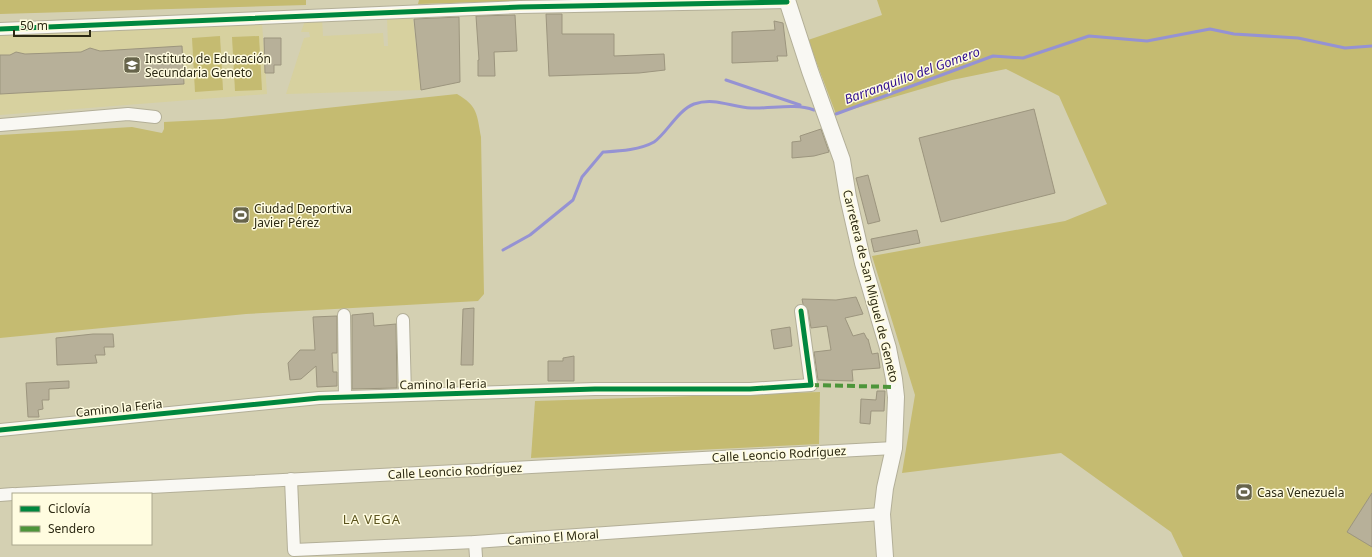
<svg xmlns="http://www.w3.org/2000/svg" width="1372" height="557" viewBox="0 0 1372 557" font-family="'Noto Sans',sans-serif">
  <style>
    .built { fill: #d7d19f }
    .green { fill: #c5bb71 }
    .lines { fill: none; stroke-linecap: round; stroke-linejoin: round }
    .stream { stroke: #9592d3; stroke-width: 3 }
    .building { fill: #b7b099; stroke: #9c957e }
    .street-casing { stroke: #b3af98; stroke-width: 14 }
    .secondary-casing { stroke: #b3af98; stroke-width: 18 }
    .street { stroke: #f9f8f3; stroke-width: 12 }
    .secondary { stroke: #f9f8f3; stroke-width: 16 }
    .quiet { stroke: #4d953a; stroke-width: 4; stroke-dasharray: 8 4; stroke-linecap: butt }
    .cycleway-casing { stroke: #fffce0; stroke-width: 8 }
    .cycleway { stroke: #00873e; stroke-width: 5 }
    .labels { text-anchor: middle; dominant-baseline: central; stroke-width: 3; stroke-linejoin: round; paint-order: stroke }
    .poi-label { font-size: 12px; fill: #2d2a14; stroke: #fffce0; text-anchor: start }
    .street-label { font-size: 12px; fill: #2d2a14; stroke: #fffce0 }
    .water-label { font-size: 13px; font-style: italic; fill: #310f90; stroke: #fffce0 }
    .neighbourhood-label { font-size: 13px; letter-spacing: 1px; fill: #5b531e; stroke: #fffce0 }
  </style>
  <rect width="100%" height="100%" fill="#d4d0b2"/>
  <g class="built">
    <polygon points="387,17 413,18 421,90 286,94 304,38 310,37 309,32 301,32 306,18 322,18 323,36 383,33 384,46 388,46"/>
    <polygon points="262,23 267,94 0,115 0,35"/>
  </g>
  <g class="green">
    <polygon points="0,0 306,0 306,5 0,14"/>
    <polygon points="419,0 546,0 418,4"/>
    <polygon points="877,0 1372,0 1372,557 1183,557 1171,532 1061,453 902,473 915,395 872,256 1065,221 1107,204 1059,96 1006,69 952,80 836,114 808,40 882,15"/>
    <polygon points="220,36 223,90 195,92 192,38"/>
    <polygon points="259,36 262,90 235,91 232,37"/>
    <path d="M457 94C478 106 477 115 481 137L484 294 478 301 246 314 0 338V135L132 127 162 133 164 129V122L223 119Z"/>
    <polygon points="820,392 819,444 531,458 535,401"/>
  </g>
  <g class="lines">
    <g class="stream">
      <polyline points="726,80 800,105"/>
      <polyline points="836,114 993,56 1023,58 1089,36 1147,41 1210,29 1234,34 1298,38 1345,48 1372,46"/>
      <path d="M503 250 530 235 573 200 582 177 603 152C619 151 640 150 654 142 666 134 678 110 694 104 715 97 731 107 751 108 772 109 794 103 814 110"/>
    </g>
  </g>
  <g class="building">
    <polygon points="546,14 562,14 562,34 614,34 614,56 664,54 665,70 639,73 549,76"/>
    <polygon points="515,15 517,51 494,52 495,76 478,76 478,60 479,60 476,16"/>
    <polygon points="459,17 460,82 421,90 414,19"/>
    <polygon points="774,21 783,23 787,56 777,56 778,61 732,63 732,32 775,30"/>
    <polygon points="264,38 281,38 281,65 274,65 274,73 265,73"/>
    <polygon points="182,46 184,84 0,94 0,55 10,55 16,52 25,54 81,52 90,48 100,51"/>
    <polygon points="1034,109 1055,193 941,222 919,138"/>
    <polygon points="821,129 829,152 814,156 792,158 792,142 801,141 800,136"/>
    <polygon points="868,175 880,221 868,224 856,178"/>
    <polygon points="917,230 920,243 874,252 871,239"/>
    <polygon points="856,297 863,314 845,318 853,336 864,333 867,339 868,339 872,354 878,353 880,368 852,370 853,381 818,380 814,352 831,350 827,326 811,328 808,310 803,304 802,299 836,300"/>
    <polygon points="474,308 473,365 461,365 463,309"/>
    <polygon points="373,313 374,326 396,324 397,388 352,389 352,315"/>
    <polygon points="337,316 337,353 332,353 333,372 337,372 337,386 317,387 316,366 301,379 290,380 288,363 300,350 315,350 313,317"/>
    <polygon points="790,327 792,346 774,349 771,330"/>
    <polygon points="93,334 113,334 114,347 104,347 105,355 95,355 97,363 57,365 56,338"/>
    <polygon points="574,356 574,381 548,381 548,361 563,361 563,358"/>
    <polygon points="69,381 69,388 49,389 49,400 42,400 43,409 38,410 39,417 28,417 26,383"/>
    <polygon points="877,391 885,391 884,411 871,411 870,424 860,423 861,399 876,400"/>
    <polygon points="1372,493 1372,547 1347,532"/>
  </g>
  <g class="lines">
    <defs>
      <g id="street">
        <polyline points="0,29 520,7 787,2"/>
        <polyline points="0,125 128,114 155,117"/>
        <polyline points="344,315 345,397"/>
        <polyline points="403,320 405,395"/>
        <polyline points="0,430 319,398 595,389 750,389 811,385 801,311"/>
        <polyline points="291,479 294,550 475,542 882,514"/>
        <polyline points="17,494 894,448"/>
        <polyline points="0,495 13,494"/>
        <polyline points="475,542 476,557"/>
      </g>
      <polyline id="secondary" points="787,0 810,71 842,160 848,197 863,263 888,348 894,379 896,397 894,448 885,488 882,514 885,557"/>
    </defs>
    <use href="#street" class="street-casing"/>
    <use href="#secondary" class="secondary-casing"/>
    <use href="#street" class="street"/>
    <use href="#secondary" class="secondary"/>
    <polyline class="quiet" points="811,385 895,387"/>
    <defs>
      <g id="cycleway">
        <polyline points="0,29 520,7 787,2"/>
        <polyline points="0,430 319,398 595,389 750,389 811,385 801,311"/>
      </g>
    </defs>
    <use href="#cycleway" class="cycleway-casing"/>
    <use href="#cycleway" class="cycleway"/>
  </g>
  <defs>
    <symbol id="school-square" viewBox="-11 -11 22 22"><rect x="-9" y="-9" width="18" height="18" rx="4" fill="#67644b" stroke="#fffce0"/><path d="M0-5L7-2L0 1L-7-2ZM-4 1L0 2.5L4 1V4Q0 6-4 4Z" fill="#fff"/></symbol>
    <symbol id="stadium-square" viewBox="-11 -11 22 22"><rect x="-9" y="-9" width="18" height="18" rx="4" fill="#67644b" stroke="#fffce0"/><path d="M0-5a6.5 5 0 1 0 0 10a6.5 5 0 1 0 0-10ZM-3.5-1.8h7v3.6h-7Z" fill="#fff"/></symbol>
  </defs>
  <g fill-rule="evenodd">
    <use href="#school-square" x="122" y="55" width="20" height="20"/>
    <use href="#stadium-square" x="231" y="205" width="20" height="20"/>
    <use href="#stadium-square" x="1234" y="482" width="20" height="20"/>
  </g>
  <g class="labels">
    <g class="poi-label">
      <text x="145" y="58">Instituto de Educación<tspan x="145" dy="14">Secundaria Geneto</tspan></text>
      <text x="254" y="208">Ciudad Deportiva<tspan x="254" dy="14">Javier Pérez</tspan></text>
      <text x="1257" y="492">Casa Venezuela</text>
    </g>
    <g class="street-label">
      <text transform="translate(871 286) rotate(76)">Carretera de San Miguel de Geneto</text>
      <text transform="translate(443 384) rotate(-1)">Camino la Feria</text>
      <text transform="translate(119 408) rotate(-6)">Camino la Feria</text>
      <text transform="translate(779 454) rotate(-3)">Calle Leoncio Rodríguez</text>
      <text transform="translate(455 471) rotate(-3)">Calle Leoncio Rodríguez</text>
      <text transform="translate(553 537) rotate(-4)">Camino El Moral</text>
    </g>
    <g class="water-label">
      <text transform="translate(912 75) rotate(-20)">Barranquillo del Gomero</text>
    </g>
    <g class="neighbourhood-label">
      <text x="372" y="519">LA VEGA</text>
    </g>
  </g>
  <rect x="12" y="493" width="140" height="52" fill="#fffce0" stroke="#aba88e"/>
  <rect x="20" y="506" width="20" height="6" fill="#00873e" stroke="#aba88e"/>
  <text x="48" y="513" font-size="12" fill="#2d2a14">Ciclovía</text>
  <rect x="20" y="526" width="20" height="6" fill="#4d953a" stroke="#aba88e"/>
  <text x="48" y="533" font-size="12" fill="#2d2a14">Sendero</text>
  <path d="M14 30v6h76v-6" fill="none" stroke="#2d2a14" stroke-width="2"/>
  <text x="20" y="30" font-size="12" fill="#2d2a14" stroke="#fffce0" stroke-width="3" paint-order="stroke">50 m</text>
</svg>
